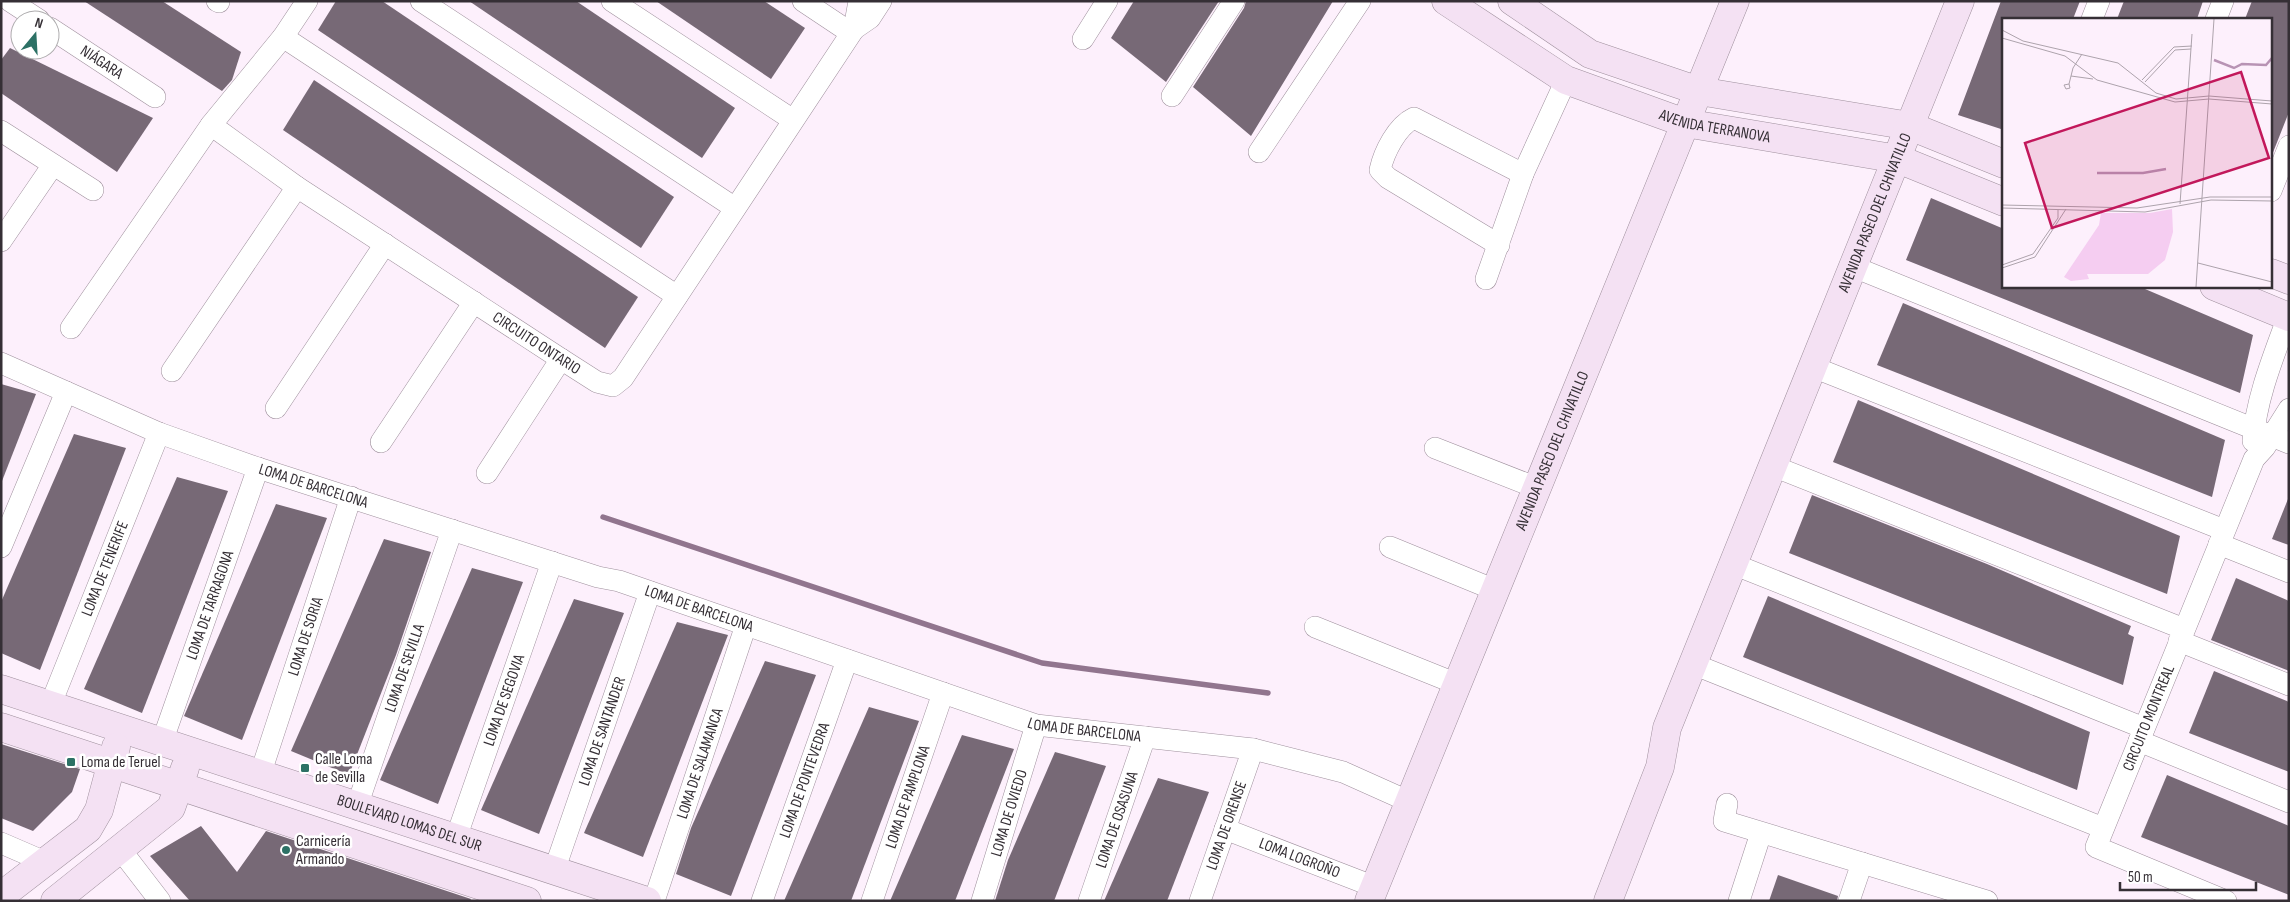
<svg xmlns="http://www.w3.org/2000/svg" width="2290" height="902" viewBox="0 0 2290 902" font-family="'Sofia Sans Condensed',sans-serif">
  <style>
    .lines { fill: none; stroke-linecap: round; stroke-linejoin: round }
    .stream { stroke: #91758e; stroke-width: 5.5 }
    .building { fill: #776976 }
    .street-casing { stroke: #9f909d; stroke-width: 22 }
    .secondary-casing { stroke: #9f909d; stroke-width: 29 }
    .street { stroke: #fff; stroke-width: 21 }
    .secondary { stroke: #f4e1f3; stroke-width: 28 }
    .poi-dot { fill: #2c7165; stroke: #fff; stroke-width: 2 }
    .labels { text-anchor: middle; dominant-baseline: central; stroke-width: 5; stroke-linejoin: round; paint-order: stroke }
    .street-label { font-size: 16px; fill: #352f35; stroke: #fff }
    .poi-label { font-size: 16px; fill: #352f35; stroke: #fff; text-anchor: start }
    .inset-river { fill: none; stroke: #b893b4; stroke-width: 2.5 }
    .inset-road { fill: none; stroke: #ada3ac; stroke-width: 1 }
    .view { fill: #c2185b; fill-opacity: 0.15; stroke: #c2185b; stroke-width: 2.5 }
    .inset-edge { fill: none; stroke: #352f35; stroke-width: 2.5 }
  </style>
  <rect width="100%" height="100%" fill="#fdf0fc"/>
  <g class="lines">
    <polyline class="stream" points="603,517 1042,663 1268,693"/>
  </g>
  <g class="building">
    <polygon points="84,1 162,1 241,52 232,80 222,91"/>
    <polygon points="336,1 382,1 674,197 641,248 318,30"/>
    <polygon points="469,1 576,1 735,108 702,158"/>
    <polygon points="656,1 764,1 805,28 771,79"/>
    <polygon points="1134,1 1219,1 1166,82 1111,38"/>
    <polygon points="1246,1 1333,1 1251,136 1193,87 1244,8"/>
    <polygon points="2001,1 2080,1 2073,19 2004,19 2004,130 1958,115"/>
    <polygon points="2124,1 2203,1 2197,19 2117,19"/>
    <polygon points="2252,1 2289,1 2289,112 2272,155 2271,19 2245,19"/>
    <polygon points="10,48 153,118 117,172 1,93 1,60"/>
    <polygon points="314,80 638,297 605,348 283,130"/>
    <polygon points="1931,198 2004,229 2004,286 2138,286 2253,335 2240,393 1906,260"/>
    <polygon points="1903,303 2225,440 2212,497 1877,365"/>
    <polygon points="1,384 36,394 2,481 1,481"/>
    <polygon points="1858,400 2180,536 2167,594 1833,462"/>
    <polygon points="74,434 126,448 40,670 1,653 1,602"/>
    <polygon points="177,477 228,491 142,713 84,689"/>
    <polygon points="1812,495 1987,564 2131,626 2128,634 2134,637 2123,685 1789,553"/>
    <polygon points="2288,499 2289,499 2289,545 2272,539"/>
    <polygon points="276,504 327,518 242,740 184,716"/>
    <polygon points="384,539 431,552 396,655 349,775 291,751"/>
    <polygon points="472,568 523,582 438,804 380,780"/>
    <polygon points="2236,578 2289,601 2289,671 2211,640"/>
    <polygon points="1768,596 2090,732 2077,790 1743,657"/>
    <polygon points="574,599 624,613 539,834 481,810"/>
    <polygon points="677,622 728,635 643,857 584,833"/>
    <polygon points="765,661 816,675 731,896 676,874 691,828"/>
    <polygon points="2214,671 2289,702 2289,772 2189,733"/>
    <polygon points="869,707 919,721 851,901 784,901"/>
    <polygon points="962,735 1014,749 955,901 890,901"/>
    <polygon points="1,744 80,769 72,792 33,831 1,818"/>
    <polygon points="1055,752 1106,766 1054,901 995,901 1008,860"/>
    <polygon points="2167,775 2289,826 2289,895 2141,837"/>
    <polygon points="1158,778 1209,792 1167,901 1104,901"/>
    <polygon points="201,826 237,872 266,831 471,899 470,901 190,901 150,856"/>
    <polygon points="1778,875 1838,896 1837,901 1769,901"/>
  </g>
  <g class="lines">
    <defs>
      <g id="street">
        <polyline points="10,1 39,20"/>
        <polyline points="217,1 219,2"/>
        <path id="s1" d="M307 1 283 37 211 125 297 187 561 359 597 382 613 386 623 378 854 29 859 1"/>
        <polyline points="421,1 735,208"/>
        <polyline points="612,1 793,120"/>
        <polyline points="803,1 851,33"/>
        <polyline points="2092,19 2099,1"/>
        <polyline points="2216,19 2223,1"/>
        <path id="s2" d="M50 28 155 97"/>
        <polyline points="854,29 870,18 881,1"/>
        <polyline points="283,37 677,296"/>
        <polyline points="1083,39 1107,1"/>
        <polyline points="1172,96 1234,1"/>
        <polyline points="1,131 93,190"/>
        <polyline points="1259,152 1360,1"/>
        <polyline points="2271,191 2289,146"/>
        <polyline points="1,241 53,165"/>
        <path d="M1499 245 1388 178 1380 170C1384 152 1397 126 1414 118L1523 174"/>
        <polyline points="1854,267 2289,443"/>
        <polyline points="1486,279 1523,174 1566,80"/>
        <polyline points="71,328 211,125"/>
        <path id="s3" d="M1 363 159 433 258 468 598 577 619 581 1036 725 1253 749 1343 772 1410 802"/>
        <polyline points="1813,367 2224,530"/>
        <polyline points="172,371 297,187"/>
        <polyline points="276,408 385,244"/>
        <path d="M2253 441C2256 398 2274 355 2289 314"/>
        <polyline points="381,442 474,302"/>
        <polyline points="1435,448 1537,488"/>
        <polyline points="1773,466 2184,629"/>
        <polyline points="487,473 561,359"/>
        <polyline points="2219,544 2289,572"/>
        <polyline points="1,547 66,392"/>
        <polyline points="1390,547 1495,590"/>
        <polyline points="1733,564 2144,728"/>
        <polyline points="1315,627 1457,684"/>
        <polyline points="2179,641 2289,685"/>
        <polyline points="1693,664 2103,828"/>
        <path id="s4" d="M50 706 159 433"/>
        <polyline points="2139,741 2289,802"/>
        <path id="s5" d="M162 742 258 468"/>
        <path id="s6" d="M260 775 351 497"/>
        <polyline points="1727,804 1724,821 1987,901"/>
        <path id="s7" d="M357 806 452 530"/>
        <path id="s8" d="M1225 829 1375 887"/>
        <path id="s9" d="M456 838 552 562"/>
        <polyline points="1,843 45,862"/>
        <polyline points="120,849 160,901"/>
        <path id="s10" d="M554 871 650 592"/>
        <path id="s11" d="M654 901 746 625"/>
        <path id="s12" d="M762 901 847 660"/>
        <path id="s13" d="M872 901 943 693"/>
        <path id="s14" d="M982 901 1036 725"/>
        <path id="s15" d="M1089 901 1145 737"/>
        <path id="s16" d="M1200 901 1253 749"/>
        <polyline points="1739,901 1761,833"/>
        <polyline points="1849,901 1862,863"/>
        <path id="s17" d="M2226 901 2096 847 2254 459 2265 447 2289 409"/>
      </g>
      <g id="secondary">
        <path id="s18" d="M1446 1 1566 80 1685 123 1898 159 2004 202"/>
        <polyline points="1512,1 1590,54 1699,91 1910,126 2004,164"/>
        <polyline points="2271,273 2289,280"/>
        <polyline points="2214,286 2289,317"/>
        <path id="s19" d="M1 689 647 901"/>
        <polyline points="1,727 527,901"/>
        <polyline points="1,896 88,829 99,810 116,747"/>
        <polyline points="55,901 171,808 185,768"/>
        <path id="s20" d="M1369 901 1735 1"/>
        <path id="s21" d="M1608 901 1660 767 1667 728 1960 1"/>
      </g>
    </defs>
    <use href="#street" class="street-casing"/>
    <use href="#secondary" class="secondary-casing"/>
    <use href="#street" class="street"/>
    <use href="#secondary" class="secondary"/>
  </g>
  <g class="poi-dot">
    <rect x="66" y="757" width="10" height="10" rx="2.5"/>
    <rect x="300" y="763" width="10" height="10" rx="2.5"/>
    <circle cx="286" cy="850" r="5"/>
  </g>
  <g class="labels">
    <g class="street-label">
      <text stroke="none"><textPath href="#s2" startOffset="62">NIÁGARA</textPath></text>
      <text stroke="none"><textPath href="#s18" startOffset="300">AVENIDA TERRANOVA</textPath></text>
      <text stroke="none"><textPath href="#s21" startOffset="739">AVENIDA PASEO DEL CHIVATILLO</textPath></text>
      <text stroke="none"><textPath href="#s1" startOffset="549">CIRCUITO ONTARIO</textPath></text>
      <text stroke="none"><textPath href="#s20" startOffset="486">AVENIDA PASEO DEL CHIVATILLO</textPath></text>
      <text stroke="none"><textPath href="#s3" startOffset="336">LOMA DE BARCELONA</textPath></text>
      <text stroke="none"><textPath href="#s4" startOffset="148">LOMA DE TENERIFE</textPath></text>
      <text stroke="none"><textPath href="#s5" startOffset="145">LOMA DE TARRAGONA</textPath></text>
      <text stroke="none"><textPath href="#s3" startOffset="741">LOMA DE BARCELONA</textPath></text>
      <text stroke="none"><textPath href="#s6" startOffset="146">LOMA DE SORIA</textPath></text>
      <text stroke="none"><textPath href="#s7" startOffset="146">LOMA DE SEVILLA</textPath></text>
      <text stroke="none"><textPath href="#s9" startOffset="146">LOMA DE SEGOVIA</textPath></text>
      <text stroke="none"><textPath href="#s17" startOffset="280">CIRCUITO MONTREAL</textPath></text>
      <text stroke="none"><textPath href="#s3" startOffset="1146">LOMA DE BARCELONA</textPath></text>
      <text stroke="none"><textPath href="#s10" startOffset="148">LOMA DE SANTANDER</textPath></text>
      <text stroke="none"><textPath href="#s11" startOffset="145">LOMA DE SALAMANCA</textPath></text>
      <text stroke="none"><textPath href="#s12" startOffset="128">LOMA DE PONTEVEDRA</textPath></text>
      <text stroke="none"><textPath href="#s13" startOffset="110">LOMA DE PAMPLONA</textPath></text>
      <text stroke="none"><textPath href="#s14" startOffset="92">LOMA DE OVIEDO</textPath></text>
      <text stroke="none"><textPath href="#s15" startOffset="86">LOMA DE OSASUNA</textPath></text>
      <text stroke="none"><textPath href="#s19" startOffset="430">BOULEVARD LOMAS DEL SUR</textPath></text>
      <text stroke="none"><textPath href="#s16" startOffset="80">LOMA DE ORENSE</textPath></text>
      <text stroke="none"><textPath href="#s8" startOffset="80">LOMA LOGROÑO</textPath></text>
    </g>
    <g class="poi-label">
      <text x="315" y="759">Calle Loma<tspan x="315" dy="18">de Sevilla</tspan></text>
      <text x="81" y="762">Loma de Teruel</text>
      <text x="296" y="841">Carnicería<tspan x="296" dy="18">Armando</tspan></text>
    </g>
  </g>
  <g transform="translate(2002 18)">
    <rect width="270" height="270" fill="#fdf0fc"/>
    <path d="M170 191 171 214 163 242 146 256H85L87 261 69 263 62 259 97 207 99 195H148Z" fill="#f5cdf1"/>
    <path class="inset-river" d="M212 42 232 50 240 46 264 47 270 40M95 155H141L164 151"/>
    <path class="inset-road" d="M0 12 21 23 116 45 154 75 174 81 207 78 270 83M0 20 63 38 95 62 173 84 207 81 270 86M69 58 91 61M140 62 172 29 190 28M143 64 173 32 189 31M67 66 68 70 64 71 62 67 67 66 71 50 80 36M178 186 190 16M0 187 135 190 208 179H270M0 190 143 194 209 182 270 183M196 245 270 264M0 247 31 236 56 200V192M0 250 33 239 64 191M194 269 212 1"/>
    <path class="view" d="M239 54 267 140 50 210 23 125Z"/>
    <rect width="270" height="270" class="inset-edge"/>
  </g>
  <rect width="2290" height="902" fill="none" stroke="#352f35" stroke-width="5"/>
  <g transform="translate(35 35) rotate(18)"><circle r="24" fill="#ffffff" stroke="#aeacae"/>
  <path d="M0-4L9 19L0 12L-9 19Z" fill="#2c7165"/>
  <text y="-8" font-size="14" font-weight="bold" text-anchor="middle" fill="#352f35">N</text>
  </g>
  <path d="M2120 882v8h136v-8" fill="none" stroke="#352f35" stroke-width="2.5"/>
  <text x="2128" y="882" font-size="15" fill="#352f35" stroke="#ffffff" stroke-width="4" paint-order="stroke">50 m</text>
</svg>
